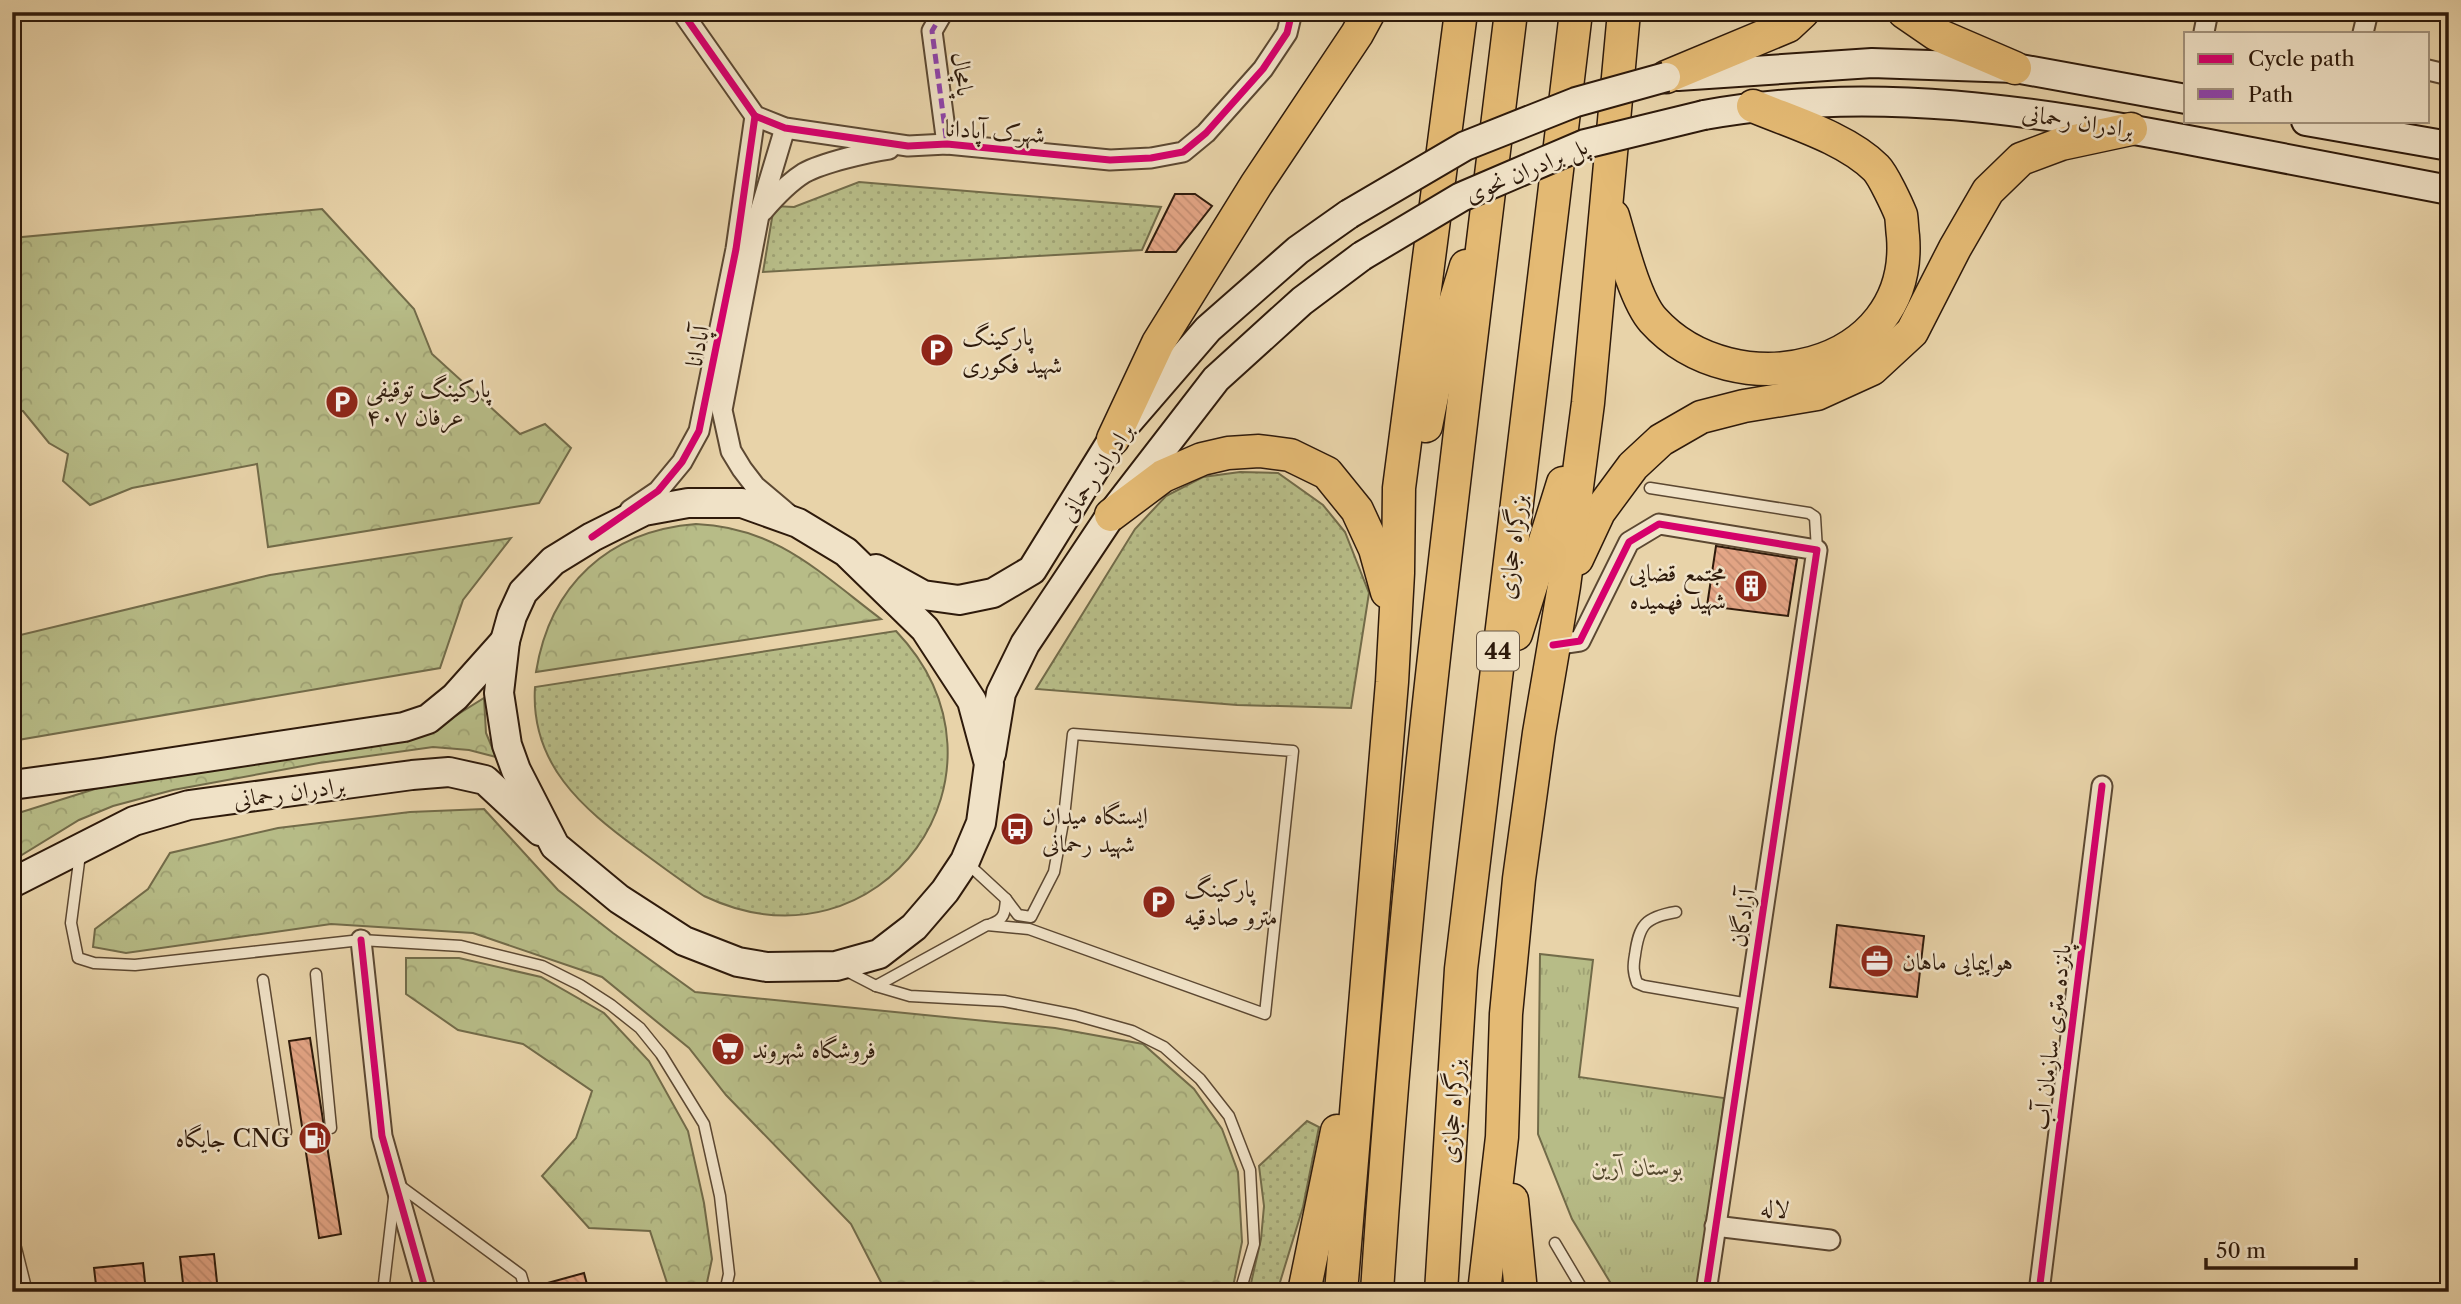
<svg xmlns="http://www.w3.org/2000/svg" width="2461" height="1304" viewBox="0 0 2461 1304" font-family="'Libre Caslon Text',Amiri,serif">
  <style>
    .grass { fill: url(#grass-dots); stroke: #726b49; stroke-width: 2 }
    .forest { fill: url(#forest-crowns); stroke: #726b49; stroke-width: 2 }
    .park { fill: url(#park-tufts); stroke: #726b49; stroke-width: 2 }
    .building { fill: url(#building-back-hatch); stroke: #2e1a0b; stroke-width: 2 }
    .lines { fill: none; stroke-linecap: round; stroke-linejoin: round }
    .service-casing { stroke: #5c4832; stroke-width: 13 }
    .minor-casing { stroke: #5c4832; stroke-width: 23 }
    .secondary-casing { stroke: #2e1a0b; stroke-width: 32 }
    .trunk-casing { stroke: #2e1a0b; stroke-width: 35 }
    .service { stroke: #f0e2c7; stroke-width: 10 }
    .minor { stroke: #f0e2c7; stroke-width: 19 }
    .secondary { stroke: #f0e2c7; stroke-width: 28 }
    .trunk { stroke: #e4ba74; stroke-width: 32 }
    .secondary-bridge-casing { stroke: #2e1a0b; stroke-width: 32; stroke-linecap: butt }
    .secondary-bridge { stroke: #f0e2c7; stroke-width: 28 }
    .quiet { stroke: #8e44ad; stroke-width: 5; stroke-dasharray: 10 5; stroke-linecap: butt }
    .cycleway-casing { stroke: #f0e2c7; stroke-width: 11 }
    .cycleway { stroke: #d6006c; stroke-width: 7 }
    .labels { text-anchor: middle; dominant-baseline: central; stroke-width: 5; stroke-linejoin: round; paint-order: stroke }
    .shield { fill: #f0e2c7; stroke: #685643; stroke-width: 2 }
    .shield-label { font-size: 23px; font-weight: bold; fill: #2e1a0b }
    .street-label { font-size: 24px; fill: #2e1a0b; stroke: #f0e2c7 }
    .poi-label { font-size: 24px; fill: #2e1a0b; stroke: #f0e2c7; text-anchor: start }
    .park-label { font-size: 24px; font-style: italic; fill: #574b30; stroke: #f0e2c7 }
  </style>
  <defs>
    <pattern id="grass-dots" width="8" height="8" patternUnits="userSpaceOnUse" patternTransform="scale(1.75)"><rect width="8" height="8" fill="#b7bc87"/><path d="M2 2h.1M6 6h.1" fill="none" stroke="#9ea173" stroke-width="1.8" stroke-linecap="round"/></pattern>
    <pattern id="forest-crowns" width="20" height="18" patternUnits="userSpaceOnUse" patternTransform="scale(1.75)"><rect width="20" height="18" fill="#b7bc87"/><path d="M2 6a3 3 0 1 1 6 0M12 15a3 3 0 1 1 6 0" fill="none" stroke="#9ea173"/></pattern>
    <pattern id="park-tufts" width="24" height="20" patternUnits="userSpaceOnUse" patternTransform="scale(1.75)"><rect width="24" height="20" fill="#b7bc87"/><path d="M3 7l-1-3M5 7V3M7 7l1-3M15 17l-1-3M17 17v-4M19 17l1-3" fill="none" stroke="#9ea173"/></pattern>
    <pattern id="building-back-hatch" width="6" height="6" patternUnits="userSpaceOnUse" patternTransform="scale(1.75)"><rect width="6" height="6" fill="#e6a788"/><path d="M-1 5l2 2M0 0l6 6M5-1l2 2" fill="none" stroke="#c68f74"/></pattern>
  </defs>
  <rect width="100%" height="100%" fill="#e8d3a9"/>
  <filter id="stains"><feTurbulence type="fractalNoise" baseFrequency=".00286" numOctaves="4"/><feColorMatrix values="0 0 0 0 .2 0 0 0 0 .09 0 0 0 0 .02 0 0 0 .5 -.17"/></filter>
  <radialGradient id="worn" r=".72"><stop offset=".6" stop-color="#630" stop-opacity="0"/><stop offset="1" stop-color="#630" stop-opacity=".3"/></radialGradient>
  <g class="grass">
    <polygon points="859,182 1161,207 1142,250 763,272 774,206 794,207"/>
    <polygon points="1240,472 1278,473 1323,505 1345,532 1369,593 1351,708 1237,705 1036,689 1135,529 1166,496 1203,477"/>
    <path d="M896 631C1030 772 881 980 704 896 681 881 660 865 638 849 582 808 530 764 535 687Z"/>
    <polygon points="1307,1121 1319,1127 1303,1207 1277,1292 1249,1292 1261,1239 1264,1206 1259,1166"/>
  </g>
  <g class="forest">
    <polygon points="322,209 414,309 432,354 520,434 545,424 571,448 539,503 268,547 257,464 132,488 90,505 63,481 68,454 49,443 23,411 12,410 12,238"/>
    <path d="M696 524C776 527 820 573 881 619L536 672C550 585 608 531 696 524Z"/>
    <polygon points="511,538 463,600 440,668 12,741 12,637 270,575"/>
    <polygon points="484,698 486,733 496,757 469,750 433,747 319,763 173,790 113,806 79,820 12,861 12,815 114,783 423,736"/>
    <polygon points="484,809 558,890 613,933 695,992 1055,1028 1143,1044 1194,1089 1222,1129 1238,1172 1242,1242 1232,1292 886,1292 851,1224 726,1095 689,1048 602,977 473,933 331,924 126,953 93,947 95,929 148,889 170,853 278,828 410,812"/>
    <polygon points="406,958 459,958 541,977 604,1013 649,1061 688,1131 704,1203 712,1259 705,1292 670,1292 650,1231 589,1228 542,1176 576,1138 592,1091 523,1044 458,1030 406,994"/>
  </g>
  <polygon class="park" points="1540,954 1593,960 1579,1077 1724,1098 1701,1292 1616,1292 1572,1219 1538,1134"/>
  <g class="building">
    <polygon points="1175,194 1195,194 1212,206 1176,252 1146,252"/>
    <polygon points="1716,546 1797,559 1788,616 1707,606"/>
    <polygon points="1837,925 1924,936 1917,997 1830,987"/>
    <polygon points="310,1038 341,1234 319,1238 289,1041"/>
    <polygon points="214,1254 218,1292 184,1292 180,1257"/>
    <polygon points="143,1263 146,1292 114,1292 113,1284 96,1285 94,1268"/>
    <polygon points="584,1273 589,1292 534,1292 533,1287"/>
  </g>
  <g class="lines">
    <defs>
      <g id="service">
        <polyline points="1650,488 1809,513 1815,517 1817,550"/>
        <polyline points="80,854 71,923 78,958 94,963 135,965 361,940 461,946 542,966 580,985 611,1005 640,1028 661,1054 704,1124 720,1196 729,1274 725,1292"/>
        <path d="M1676 912C1645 917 1639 925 1635 955 1633 966 1633 972 1637 983L1644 986 1749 1004"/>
        <path d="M991 924C1005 919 1005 912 1006 899"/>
        <polyline points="843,969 876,986 910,996 1004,1001 1075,1015 1132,1031 1164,1047 1200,1079 1229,1116 1250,1170 1254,1244 1240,1292"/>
        <polyline points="316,974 331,1128"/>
        <polyline points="263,980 286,1132"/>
        <polyline points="876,986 987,925 1029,929 1265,1014 1293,751 1073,734 1064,817 1054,872 1031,917 1018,915 1006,899 966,862"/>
        <polyline points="400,1186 521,1275 526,1292"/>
        <polyline points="12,1232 27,1292"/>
        <polyline points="1555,1243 1584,1292"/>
        <polyline points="383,1292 394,1198"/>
      </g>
      <g id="minor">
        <polyline points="682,12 755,116 785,128 908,146 947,144 1110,160 1151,158 1183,152 1206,133 1263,69 1287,33 1292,12"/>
        <polyline points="943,12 932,31 947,144"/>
        <polyline points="2204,32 2208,12"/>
        <polyline points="2363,33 2368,12"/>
        <polyline points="2428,70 2449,75"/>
        <polyline points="785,128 759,215 722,410 731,451 742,469 755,486 787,513"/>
        <path d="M763 211C775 197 788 183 804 173 822 163 868 152 889 149"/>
        <polyline points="630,510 658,491 682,462 699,431 736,249 755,116"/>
        <polyline points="1553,645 1580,641 1629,542 1659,524 1817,550 1706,1292"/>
        <polyline points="361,940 382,1136 426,1292"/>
        <polyline points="1715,1226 1830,1240"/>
        <polyline points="2039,1292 2102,786"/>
      </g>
      <g id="secondary">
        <polyline points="1678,76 1872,63 2015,68 2186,99"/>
        <path d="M1704 115C1874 84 2036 111 2204 143 2285 159 2367 174 2449 190"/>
        <polyline points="2306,121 2449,146"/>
        <polygon points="688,503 742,503 798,523 846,552 925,629 972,701 989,764 981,823 965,861 945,891 914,927 879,954 836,966 767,967 738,962 684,941 619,899 555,846 516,770 507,745 499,693 505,641 512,616 523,592 553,561 592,537 644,511"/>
        <polyline points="876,569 923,595 959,600 993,593 1032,570 1113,439 1208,329 1298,250 1349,214"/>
        <polyline points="991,754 1001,693 1025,644 1111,515 1216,379 1302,301 1362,256"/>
        <polyline points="12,785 101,773 404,727 428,719 455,697 505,641"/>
        <polyline points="12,883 134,821 189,805 412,775 449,772 485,780 540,831"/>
      </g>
      <g id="trunk">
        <polyline points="1904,12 1936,34 2015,68"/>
        <polyline points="1666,77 1788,26 1803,12"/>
        <path d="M1613 216C1621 243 1635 300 1653 320 1734 410 1914 372 1903 236 1902 229 1902 221 1901 215 1897 205 1883 175 1876 168 1846 138 1791 122 1753 106"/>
        <polyline points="1426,426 1443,342 1466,266"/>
        <polyline points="1113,439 1158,343 1256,185 1357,34 1369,12"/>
        <polyline points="1111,515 1163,476 1202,459 1228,453 1259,451 1290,455 1327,473 1357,510 1375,549 1387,592"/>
        <polyline points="1577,559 1599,512 1633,466 1661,440 1701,417 1744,406 1817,394 1872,369 1912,332 1955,248 1988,191 2021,159 2061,144 2131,129"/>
        <polyline points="1516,634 1563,483"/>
        <polyline points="1512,1200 1521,1292"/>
        <polyline points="1304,1292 1337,1131"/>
        <polyline points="1341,1292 1392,682 1398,573 1399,488 1461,12"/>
        <path d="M1377 1292C1404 864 1459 438 1511 12"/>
        <polyline points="1441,1292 1461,969 1576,12"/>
        <polyline points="1484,1292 1502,1137 1506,1014 1519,879 1539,733 1564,586 1588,403 1624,12"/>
      </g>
    </defs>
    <use href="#service" class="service-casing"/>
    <use href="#minor" class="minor-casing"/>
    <use href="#secondary" class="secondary-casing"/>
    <use href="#trunk" class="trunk-casing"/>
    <use href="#service" class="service"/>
    <use href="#minor" class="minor"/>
    <use href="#secondary" class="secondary"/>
    <use href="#trunk" class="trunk"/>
    <defs>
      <g id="secondary-bridge">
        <polyline points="1349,214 1465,146 1576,102 1666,77"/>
        <polyline points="1362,256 1461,197 1585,144 1704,115"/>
      </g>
    </defs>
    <use href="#secondary-bridge" class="secondary-bridge-casing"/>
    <use href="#secondary-bridge" class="secondary-bridge"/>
    <polyline class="quiet" points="943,12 932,31 947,144"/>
    <defs>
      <g id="cycleway">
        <polyline points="682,12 755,116 785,128 908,146 947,144 1110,160 1151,158 1183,152 1206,133 1263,69 1287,33 1292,12"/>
        <polyline points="592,537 658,491 682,462 699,431 736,249 755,116"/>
        <polyline points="1553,645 1580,641 1629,542 1659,524 1817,550 1706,1292"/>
        <polyline points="361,940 382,1136 426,1292"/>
        <polyline points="2039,1292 2102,786"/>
      </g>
    </defs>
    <use href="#cycleway" class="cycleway-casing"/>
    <use href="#cycleway" class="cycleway"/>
  </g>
  <defs>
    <symbol id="parking-disc" viewBox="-11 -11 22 22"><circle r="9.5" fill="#8f2418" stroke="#f0e2c7"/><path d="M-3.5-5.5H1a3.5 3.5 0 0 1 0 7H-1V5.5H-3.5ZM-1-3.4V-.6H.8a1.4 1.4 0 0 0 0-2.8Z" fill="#fff"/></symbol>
    <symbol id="building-disc" viewBox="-11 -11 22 22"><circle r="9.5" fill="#8f2418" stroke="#f0e2c7"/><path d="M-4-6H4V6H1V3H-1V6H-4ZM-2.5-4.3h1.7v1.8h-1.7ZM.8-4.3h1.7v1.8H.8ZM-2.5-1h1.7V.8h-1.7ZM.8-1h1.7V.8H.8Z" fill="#fff"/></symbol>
    <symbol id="bus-disc" viewBox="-11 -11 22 22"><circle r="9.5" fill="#8f2418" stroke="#f0e2c7"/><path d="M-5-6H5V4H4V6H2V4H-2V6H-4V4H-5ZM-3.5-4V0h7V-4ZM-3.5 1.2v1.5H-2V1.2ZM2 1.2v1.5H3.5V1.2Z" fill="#fff"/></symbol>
    <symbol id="office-disc" viewBox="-11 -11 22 22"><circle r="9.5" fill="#8f2418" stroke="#f0e2c7"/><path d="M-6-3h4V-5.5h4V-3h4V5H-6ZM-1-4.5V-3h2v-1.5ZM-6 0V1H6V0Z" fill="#fff"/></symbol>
    <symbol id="supermarket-disc" viewBox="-11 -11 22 22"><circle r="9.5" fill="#8f2418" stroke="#f0e2c7"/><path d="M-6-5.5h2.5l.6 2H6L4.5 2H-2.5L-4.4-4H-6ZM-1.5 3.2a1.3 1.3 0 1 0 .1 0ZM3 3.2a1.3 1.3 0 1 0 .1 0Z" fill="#fff"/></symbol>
    <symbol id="fuel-disc" viewBox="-11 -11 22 22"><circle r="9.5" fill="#8f2418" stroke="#f0e2c7"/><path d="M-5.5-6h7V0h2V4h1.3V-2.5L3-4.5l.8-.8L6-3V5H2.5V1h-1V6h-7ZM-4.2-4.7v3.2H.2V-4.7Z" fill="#fff"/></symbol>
  </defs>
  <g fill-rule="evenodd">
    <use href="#parking-disc" x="918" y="331" width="38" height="38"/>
    <use href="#parking-disc" x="323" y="383" width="38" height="38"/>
    <use href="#building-disc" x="1732" y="567" width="38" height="38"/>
    <use href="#bus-disc" x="998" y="810" width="38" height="38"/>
    <use href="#parking-disc" x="1140" y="883" width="38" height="38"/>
    <use href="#office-disc" x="1858" y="942" width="38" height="38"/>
    <use href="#supermarket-disc" x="709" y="1030" width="38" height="38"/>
    <use href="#fuel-disc" x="296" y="1119" width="38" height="38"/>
  </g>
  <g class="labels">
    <rect class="shield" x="1477" y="631.5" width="42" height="39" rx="5"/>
    <g class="shield-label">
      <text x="1498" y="651">44</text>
    </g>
    <g class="street-label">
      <text transform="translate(963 74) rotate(82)">پامچال</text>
      <text transform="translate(2078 121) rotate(9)">برادران رحمانی</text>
      <text transform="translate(995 131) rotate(4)">شهرک آپادانا</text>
      <text transform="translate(1526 170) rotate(-23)">پل برادران نحوی</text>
      <text transform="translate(697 346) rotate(-79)">آپادانا</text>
      <text transform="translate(1096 472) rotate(-56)">برادران رحمانی</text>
      <text transform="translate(1512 547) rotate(-83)">بزرگراه حجازی</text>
      <text transform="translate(289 792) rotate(-8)">برادران رحمانی</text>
      <text transform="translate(1742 918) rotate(-81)">آزادگان</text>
      <text transform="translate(2051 1037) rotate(-83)">پانزده متری سازمان آب</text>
      <text transform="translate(1452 1111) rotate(-86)">بزرگراه حجازی</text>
      <text transform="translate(1775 1208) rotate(7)">لاله</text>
    </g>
    <g class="poi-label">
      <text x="962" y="336">پارکینگ<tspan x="962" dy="28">شهید فکوری</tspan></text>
      <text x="366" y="388">پارکینگ توقیفی<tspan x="366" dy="28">عرفان ۴۰۷</tspan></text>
      <text x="1726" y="572" text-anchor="end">مجتمع قضایی<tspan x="1726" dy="28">شهید فهمیده</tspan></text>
      <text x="1042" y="815">ایستگاه میدان<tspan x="1042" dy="28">شهید رحمانی</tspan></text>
      <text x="1184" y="888">پارکینگ<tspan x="1184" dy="28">مترو صادقیه</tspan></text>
      <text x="1902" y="961">هواپیمایی ماهان</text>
      <text x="752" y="1049">فروشگاه شهروند</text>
      <text x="290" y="1138" text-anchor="end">جایگاه CNG</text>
    </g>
    <g class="park-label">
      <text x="1637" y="1166">بوستان آرین</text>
    </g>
  </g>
  <rect width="2461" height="1304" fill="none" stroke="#e8d3a9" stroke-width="42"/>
  <rect x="14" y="14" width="2433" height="1276" fill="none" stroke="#2e1a0b" stroke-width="3.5"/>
  <rect x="21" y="21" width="2419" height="1262" fill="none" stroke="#2e1a0b" stroke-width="2"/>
  <rect x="2184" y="32" width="245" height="91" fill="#f0e2c7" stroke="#a2927c" stroke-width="2"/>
  <rect x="2198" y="54" width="35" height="10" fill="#d6006c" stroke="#a2927c" stroke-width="2"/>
  <text x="2248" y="66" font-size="21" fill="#2e1a0b">Cycle path</text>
  <rect x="2198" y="89" width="35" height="10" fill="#8e44ad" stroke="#a2927c" stroke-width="2"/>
  <text x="2248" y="102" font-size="21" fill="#2e1a0b">Path</text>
  <path d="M2206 1258v10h150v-10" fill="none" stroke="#2e1a0b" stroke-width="3.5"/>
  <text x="2216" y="1258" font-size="21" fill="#2e1a0b" stroke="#f0e2c7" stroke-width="5" paint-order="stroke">50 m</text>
  <rect width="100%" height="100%" filter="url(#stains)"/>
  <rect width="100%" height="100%" fill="url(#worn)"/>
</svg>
